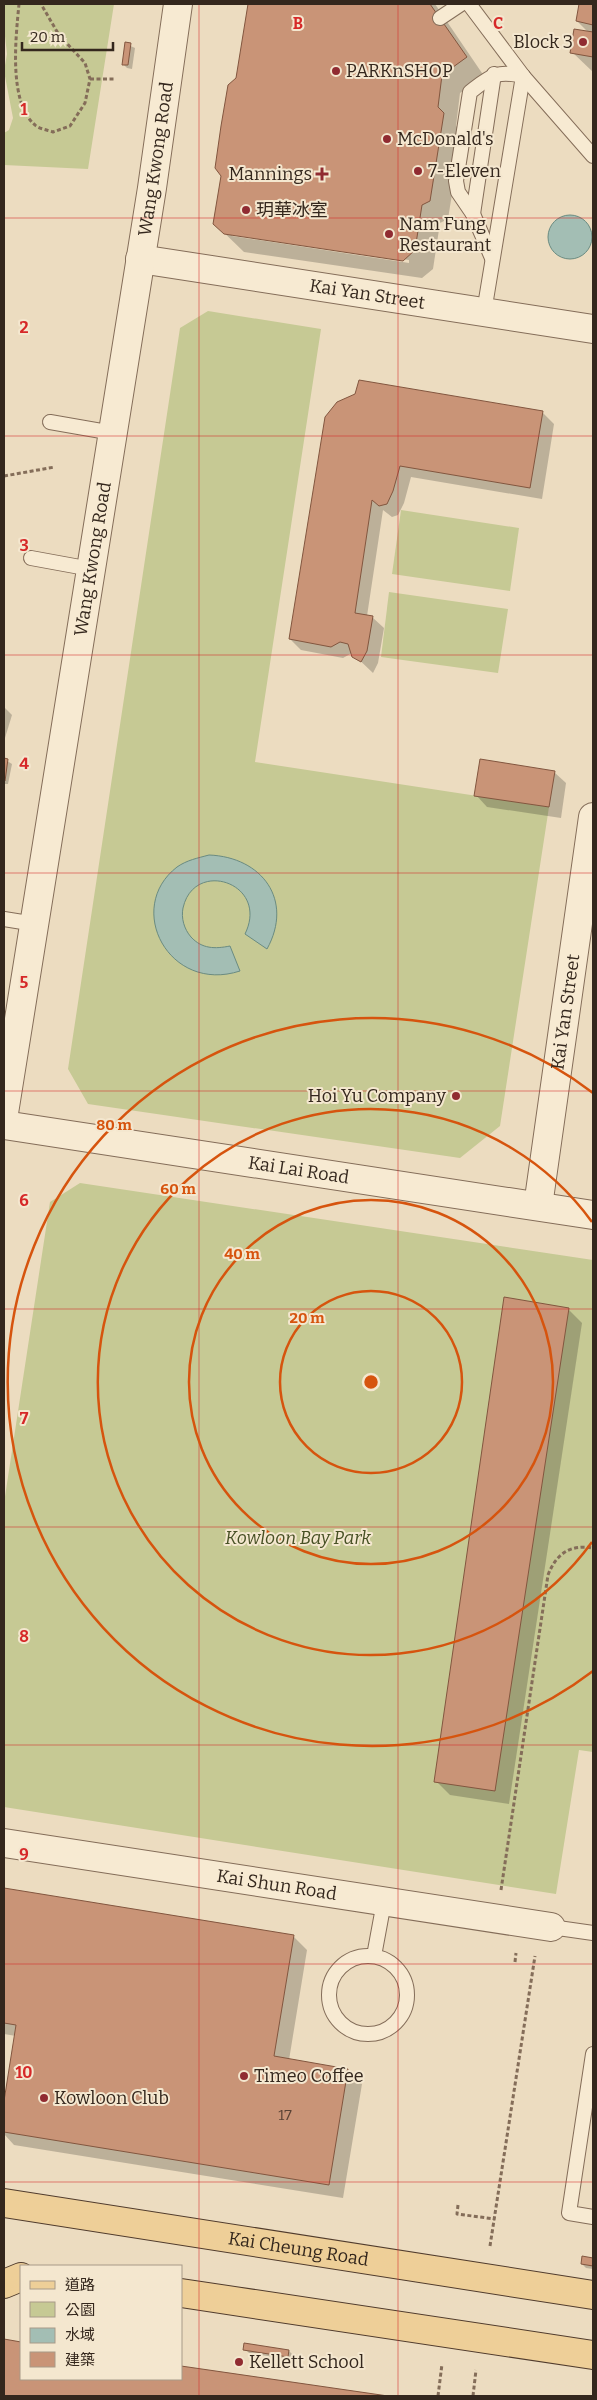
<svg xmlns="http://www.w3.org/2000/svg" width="597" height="2400" viewBox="0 0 597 2400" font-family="Bitter,'Noto Sans TC',serif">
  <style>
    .green { fill: #c6c994 }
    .water { fill: #a3beb4; stroke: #6a8b81 }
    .shadow { fill: #0003; fill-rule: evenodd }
    .building { fill: #c99477; stroke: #82563f }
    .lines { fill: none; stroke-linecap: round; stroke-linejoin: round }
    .service-casing { stroke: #846d59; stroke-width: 16 }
    .minor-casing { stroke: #846d59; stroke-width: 30 }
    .tertiary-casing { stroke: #846d59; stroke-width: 30 }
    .primary-casing { stroke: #513c2d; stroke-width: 30 }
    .path { stroke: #846d59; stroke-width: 3; stroke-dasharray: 4 2.5; stroke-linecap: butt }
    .service { stroke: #f7ead2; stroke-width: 14 }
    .minor { stroke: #f7ead2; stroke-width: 28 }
    .tertiary { stroke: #f7ead2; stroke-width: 28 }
    .primary { stroke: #eecf98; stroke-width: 28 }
    .grid { fill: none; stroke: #d62828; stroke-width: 1; stroke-opacity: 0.55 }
    .ring { fill: none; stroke: #d6540e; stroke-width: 2.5 }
    .poi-dot { fill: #902b31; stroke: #f4e7cf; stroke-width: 2 }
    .labels { text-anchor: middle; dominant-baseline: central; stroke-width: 4; stroke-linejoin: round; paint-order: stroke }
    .number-label { font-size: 15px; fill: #594234 }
    .poi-label { font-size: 18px; fill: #34271d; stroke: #f4e7cf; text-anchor: start }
    .street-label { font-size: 18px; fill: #34271d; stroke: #f4e7cf }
    .park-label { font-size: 18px; font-style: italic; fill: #475024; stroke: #f4e7cf }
    .grid-label { font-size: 16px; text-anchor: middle; font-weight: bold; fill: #d62828; stroke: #f4e7cf; stroke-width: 4; stroke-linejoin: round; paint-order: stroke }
    .centre { fill: #d6540e; stroke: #f4e7cf; stroke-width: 2.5 }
    .ring-label { font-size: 15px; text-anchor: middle; font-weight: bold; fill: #d6540e; stroke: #f4e7cf; stroke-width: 4; stroke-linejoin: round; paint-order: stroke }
  </style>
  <rect width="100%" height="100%" fill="#ecdcc0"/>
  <g class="green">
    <polygon points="5,4 114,4 88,169 4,165 4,133 9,130 13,118 4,71 7,54 4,27"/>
    <polygon points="208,311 321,329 255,762 549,807 500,1126 460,1158 88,1104 68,1069 180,328"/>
    <polygon points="401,510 519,528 510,591 392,574"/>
    <polygon points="389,592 508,609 498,673 381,657"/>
    <polygon points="80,1183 593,1260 593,1752 579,1750 556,1894 4,1807 4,1503 50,1202"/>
  </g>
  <g class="water">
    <circle cx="570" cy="237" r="22"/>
    <path d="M209 855C262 857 294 900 267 949L245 934C270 883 194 858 183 908 181 918 184 929 191 937 202 949 215 949 230 946L240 971C169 994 124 908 177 867 187 860 198 858 209 855Z"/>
  </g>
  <g class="shadow">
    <path d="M249 4H435L484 76 460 93 456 126 462 132 448 219 440 223 433 269 422 278 244 252 214 223ZM232 234 409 260V263L232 236Z"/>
    <polygon points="580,4 593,4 593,81 593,72 572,52 588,32 577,21"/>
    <polygon points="126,44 135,48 132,69 127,68 123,64"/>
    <polygon points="542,412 554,424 542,499 411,477 404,503 398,515 392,517 383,510 367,616 372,617 384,628 378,663 373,673 352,653 343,658 301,650 290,639 326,418"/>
    <polygon points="4,707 12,715 5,738 4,738"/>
    <polygon points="4,759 12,764 8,784 4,784"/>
    <polygon points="554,772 566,783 561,818 487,807 476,795"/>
    <polygon points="568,1309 582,1323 509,1804 450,1795 436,1781"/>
    <polygon points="4,1889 293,1936 307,1950 289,2060 348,2070 362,2084 343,2198 14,2145 4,2134 4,2109 16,2036 4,2034"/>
    <polygon points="583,2258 593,2259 593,2269 586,2268 582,2264"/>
    <polygon points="4,2341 21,2343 21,2379 181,2379 181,2367 379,2396 4,2396"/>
    <polygon points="245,2349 289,2351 293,2355 292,2360 249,2353"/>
  </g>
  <g class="building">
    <polygon points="248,4 430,4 467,57 442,75 438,107 444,113 430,201 422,205 415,250 403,261 224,234 213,224 221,176 215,168 221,126 228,85 236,78"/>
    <polygon points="579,4 593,4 593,25 576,21"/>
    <polygon points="574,29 593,32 593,57 570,53"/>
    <polygon points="125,42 131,43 128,65 122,65"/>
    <polygon points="359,380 543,411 530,488 400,466 393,491 387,504 379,506 372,500 355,613 373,616 367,651 361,662 352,657 348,644 340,642 331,647 289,639 325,417 337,402 355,394"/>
    <polygon points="4,758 8,759 5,781 4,781"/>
    <polygon points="480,759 555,771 549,807 474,796"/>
    <polygon points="504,1297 569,1308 495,1791 434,1782"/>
    <polygon points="4,1888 294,1935 274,2056 348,2069 329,2185 4,2132 4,2101 16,2025 4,2023"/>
    <polygon points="582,2256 593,2258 593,2266 581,2264"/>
    <polygon points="4,2339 21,2342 21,2379 181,2379 181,2366 388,2396 4,2396"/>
    <polygon points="244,2343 289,2350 288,2357 243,2350"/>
  </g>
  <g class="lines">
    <defs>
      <g id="service">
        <polyline points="469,4 523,76 593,156"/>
        <polyline points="440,18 461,4"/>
        <polyline points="473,214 494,74"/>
        <path d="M492 258 473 214 458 192 456 181 470 92C491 76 496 70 523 76"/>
        <polyline points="484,312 523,76"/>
        <polyline points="50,422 113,433"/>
        <polyline points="31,558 91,569"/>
        <polyline points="4,919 35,924"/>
        <polyline points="551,1927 593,1933"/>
        <circle cx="368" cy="1995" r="39"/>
        <polyline points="374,1956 384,1902"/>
        <polyline points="593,2054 569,2213 593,2217"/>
      </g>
      <g id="minor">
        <path id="s1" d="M140 259 593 329"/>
        <path id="s2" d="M4 1125 593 1215"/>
        <path id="s3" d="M538 1206 593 817"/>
        <path id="s4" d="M4 1843 551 1927"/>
      </g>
      <g id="tertiary">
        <path id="s5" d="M4 1113 152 188 178 4"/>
      </g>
      <g id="primary">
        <path id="s6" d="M4 2203 593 2295"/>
        <polyline points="4,2284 21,2277"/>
        <polyline points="181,2293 593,2355"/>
      </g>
    </defs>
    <use href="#service" class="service-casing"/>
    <use href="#minor" class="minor-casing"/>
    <use href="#tertiary" class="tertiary-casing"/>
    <use href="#primary" class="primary-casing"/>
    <g class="path">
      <path d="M19 4C16 36 8 102 35 125 39 129 48 130 53 132L70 126 85 103 90 79 85 63 59 35 41 4"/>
      <polyline points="90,79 115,79"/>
      <polyline points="4,476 55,467"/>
      <path d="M501 1890 548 1575C556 1554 570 1544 593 1548"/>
      <polyline points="515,1962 516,1953"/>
      <polyline points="458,2205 457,2214 495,2219"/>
      <polyline points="490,2246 535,1956"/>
      <polyline points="438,2396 442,2364"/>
      <polyline points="473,2396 476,2370"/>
    </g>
    <use href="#service" class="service"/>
    <use href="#minor" class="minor"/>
    <use href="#tertiary" class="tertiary"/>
    <use href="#primary" class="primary"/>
  </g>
  <path class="grid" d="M199 4V2396M398 4V2396M4 218H593M4 436H593M4 655H593M4 873H593M4 1091H593M4 1309H593M4 1527H593M4 1745H593M4 1964H593M4 2182H593"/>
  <g class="ring">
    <circle cx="371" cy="1382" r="91"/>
    <circle cx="371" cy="1382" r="182"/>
    <path d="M592 1542A273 273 0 1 1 592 1222"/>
    <path d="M593 1671A364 364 0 1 1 593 1093"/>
  </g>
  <g class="poi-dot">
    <circle cx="583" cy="42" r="5"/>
    <circle cx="336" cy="71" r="5"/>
    <circle cx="387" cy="139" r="5"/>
    <circle cx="418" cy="171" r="5"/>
    <path d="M319.5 166.5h5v5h5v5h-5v5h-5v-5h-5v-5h5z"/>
    <circle cx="246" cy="210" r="5"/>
    <circle cx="389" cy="234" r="5"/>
    <circle cx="456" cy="1096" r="5"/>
    <circle cx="244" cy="2076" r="5"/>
    <circle cx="44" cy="2098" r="5"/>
    <circle cx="239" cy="2362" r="5"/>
  </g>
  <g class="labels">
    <g class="number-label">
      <text x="285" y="2115">17</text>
    </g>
    <g class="poi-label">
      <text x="573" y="42" text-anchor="end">Block 3</text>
      <text x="346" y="71">PARKnSHOP</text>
      <text x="397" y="139">McDonald's</text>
      <text x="428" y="171">7-Eleven</text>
      <text x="312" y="174" text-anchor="end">Mannings</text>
      <text x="256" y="210">玥華冰室</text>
      <text x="399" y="224">Nam Fung<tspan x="399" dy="21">Restaurant</tspan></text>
      <text x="446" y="1096" text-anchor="end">Hoi Yu Company</text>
      <text x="254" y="2076">Timeo Coffee</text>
      <text x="54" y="2098">Kowloon Club</text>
      <text x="249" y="2362">Kellett School</text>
    </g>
    <g class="street-label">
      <text stroke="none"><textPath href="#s5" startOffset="966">Wang Kwong Road</textPath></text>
      <text stroke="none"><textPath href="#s1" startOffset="230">Kai Yan Street</textPath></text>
      <text stroke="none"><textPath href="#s5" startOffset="561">Wang Kwong Road</textPath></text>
      <text stroke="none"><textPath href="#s3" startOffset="196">Kai Yan Street</textPath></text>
      <text stroke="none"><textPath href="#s2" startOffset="298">Kai Lai Road</textPath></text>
      <text stroke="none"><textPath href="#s4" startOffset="276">Kai Shun Road</textPath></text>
      <text stroke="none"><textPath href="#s6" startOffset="298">Kai Cheung Road</textPath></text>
    </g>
    <g class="park-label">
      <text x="298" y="1538">Kowloon Bay Park</text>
    </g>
  </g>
  <g class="grid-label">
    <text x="298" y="29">B</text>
    <text x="498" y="29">C</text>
    <text x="24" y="115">1</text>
    <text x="24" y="333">2</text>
    <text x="24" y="551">3</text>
    <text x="24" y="769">4</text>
    <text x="24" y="988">5</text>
    <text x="24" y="1206">6</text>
    <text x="24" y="1424">7</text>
    <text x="24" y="1642">8</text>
    <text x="24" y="1860">9</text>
    <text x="24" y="2078">10</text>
  </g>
  <circle cx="371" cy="1382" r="8" class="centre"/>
  <g class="ring-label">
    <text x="114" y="1130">80 m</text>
    <text x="178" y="1194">60 m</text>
    <text x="242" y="1259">40 m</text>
    <text x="307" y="1323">20 m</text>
  </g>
  <rect width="597" height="2400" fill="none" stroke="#34271d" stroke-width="10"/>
  <rect x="20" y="2265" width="162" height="115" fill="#f4e7cf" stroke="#a79a88"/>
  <rect x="30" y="2281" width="25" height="8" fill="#eecf98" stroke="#a79a88"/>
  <text x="65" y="2290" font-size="15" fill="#34271d">道路</text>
  <rect x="30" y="2302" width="25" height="15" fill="#c6c994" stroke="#a79a88"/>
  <text x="65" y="2315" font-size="15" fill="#34271d">公園</text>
  <rect x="30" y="2328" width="25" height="15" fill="#a3beb4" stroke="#a79a88"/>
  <text x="65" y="2340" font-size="15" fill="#34271d">水域</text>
  <rect x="30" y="2352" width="25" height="15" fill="#c99477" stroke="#a79a88"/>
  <text x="65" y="2365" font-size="15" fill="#34271d">建築</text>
  <path d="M22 42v8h91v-8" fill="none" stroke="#34271d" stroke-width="2.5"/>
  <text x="30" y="42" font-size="15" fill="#34271d" stroke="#f4e7cf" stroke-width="4" paint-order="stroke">20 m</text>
</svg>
